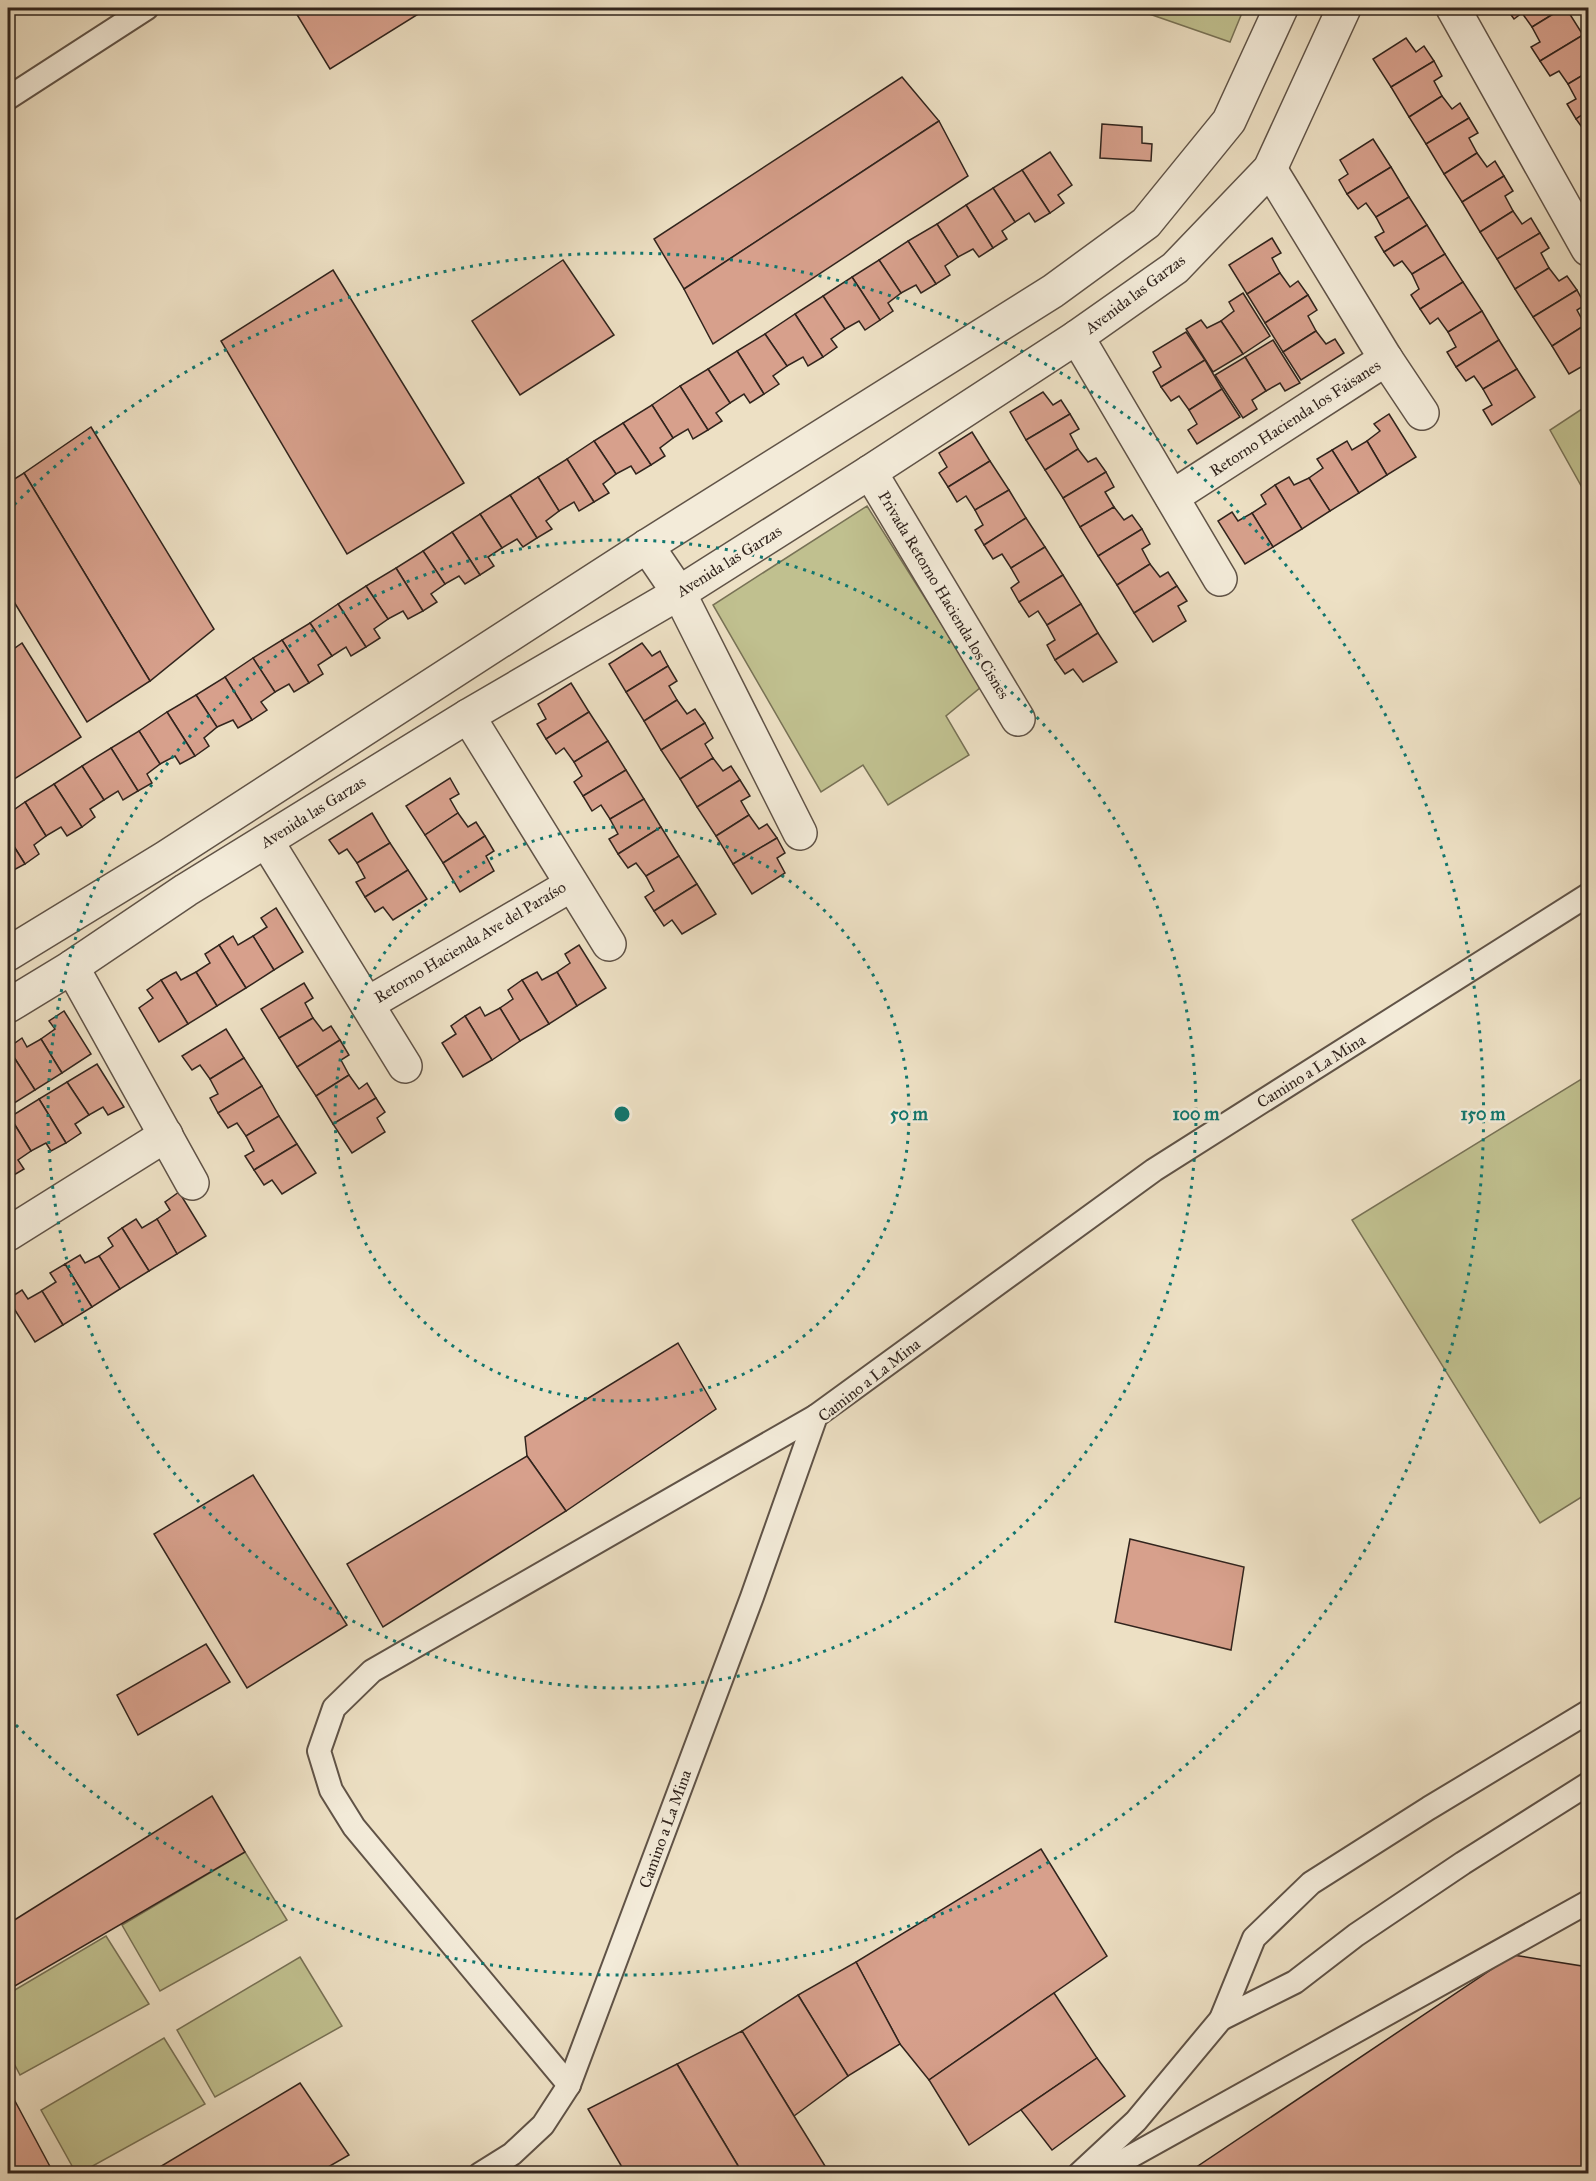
<svg xmlns="http://www.w3.org/2000/svg" width="1596" height="2181" viewBox="0 0 1596 2181" font-family="'IM FELL Great Primer',serif">
  <style>
    .green { fill: #c0c08f; stroke: #787256; stroke-width: 1.5 }
    .building { fill: #d7a08c; stroke: #31241d; stroke-width: 1.5 }
    .lines { fill: none; stroke-linecap: round; stroke-linejoin: round }
    .service-casing { stroke: #605347; stroke-width: 26 }
    .minor-casing { stroke: #605347; stroke-width: 36 }
    .service { stroke: #f3ebd9; stroke-width: 22 }
    .minor { stroke: #f3ebd9; stroke-width: 33 }
    .ring { fill: none; stroke: #0f766e; stroke-width: 3; stroke-dasharray: 3 6 }
    .labels { text-anchor: middle; dominant-baseline: central; stroke-width: 5; stroke-linejoin: round; paint-order: stroke }
    .street-label { font-size: 16px; fill: #31241d; stroke: #f3ebd9 }
    .centre { fill: #0f766e; stroke: #f3ebd9; stroke-width: 3 }
    .ring-label { font-size: 18px; text-anchor: middle; font-weight: bold; fill: #0f766e; stroke: #f3ebd9; stroke-width: 5; stroke-linejoin: round; paint-order: stroke }
  </style>
  <rect width="100%" height="100%" fill="#ede0c4"/>
  <filter id="stains"><feTurbulence type="fractalNoise" baseFrequency=".00333" numOctaves="4"/><feColorMatrix values="0 0 0 0 .2 0 0 0 0 .09 0 0 0 0 .02 0 0 0 .5 -.17"/></filter>
  <radialGradient id="worn" r=".72"><stop offset=".6" stop-color="#630" stop-opacity="0"/><stop offset="1" stop-color="#630" stop-opacity=".3"/></radialGradient>
  <g class="green">
    <polygon points="1132,8 1244,8 1230,42"/>
    <polygon points="1588,405 1588,498 1550,430"/>
    <polygon points="867,506 981,687 946,716 969,755 888,805 863,765 821,792 713,605"/>
    <polygon points="1588,1075 1588,1493 1540,1523 1352,1220"/>
    <polygon points="245,1852 287,1920 160,1991 122,1925"/>
    <polygon points="106,1936 149,2004 20,2075 8,2052 8,1994"/>
    <polygon points="300,1957 342,2026 215,2097 177,2030"/>
    <polygon points="164,2038 205,2104 80,2173 76,2173 41,2110"/>
  </g>
  <g class="building">
    <polygon points="293,8 428,8 330,69"/>
    <polygon points="1506,8 1563,8 1532,27 1522,13 1514,19"/>
    <polygon points="1563,8 1566,8 1583,35 1540,61 1531,47 1540,42 1532,27"/>
    <polygon points="1583,35 1588,43 1588,72 1568,84 1559,71 1550,76 1540,61"/>
    <polygon points="1406,38 1416,52 1424,46 1434,61 1391,87 1373,59"/>
    <polygon points="1434,61 1442,76 1434,81 1442,96 1409,117 1391,87"/>
    <polygon points="1588,72 1588,111 1576,119 1567,104 1576,99 1568,84"/>
    <polygon points="902,77 939,121 684,289 654,239"/>
    <polygon points="1442,96 1452,109 1460,103 1469,118 1426,144 1409,117"/>
    <polygon points="1588,111 1588,132 1586,133 1576,119"/>
    <polygon points="1469,118 1478,133 1469,138 1477,153 1444,174 1426,144"/>
    <polygon points="939,121 968,176 713,344 684,289"/>
    <polygon points="1102,124 1142,127 1142,143 1152,144 1151,161 1100,158"/>
    <polygon points="1373,139 1391,167 1347,194 1339,180 1348,174 1340,160"/>
    <polygon points="1050,152 1072,185 1058,195 1064,203 1050,213 1022,170"/>
    <polygon points="1477,153 1487,167 1495,161 1504,176 1462,202 1444,174"/>
    <polygon points="1391,167 1409,197 1376,217 1366,203 1358,209 1347,194"/>
    <polygon points="1022,170 1050,213 1035,222 1029,213 1015,222 993,188"/>
    <polygon points="1504,176 1513,191 1505,196 1513,211 1480,232 1462,202"/>
    <polygon points="993,188 1015,222 1002,231 1007,239 993,248 966,205"/>
    <polygon points="1409,197 1427,225 1384,252 1375,237 1384,232 1376,217"/>
    <polygon points="966,205 993,248 979,257 973,249 958,257 937,224"/>
    <polygon points="1513,211 1522,224 1531,218 1540,233 1497,259 1480,232"/>
    <polygon points="937,224 958,257 945,266 950,275 936,284 908,241"/>
    <polygon points="1427,225 1445,254 1412,274 1402,261 1394,266 1384,252"/>
    <polygon points="1540,233 1549,248 1541,253 1549,268 1515,289 1497,259"/>
    <polygon points="1272,238 1281,253 1272,258 1280,273 1247,294 1229,265"/>
    <polygon points="908,241 936,284 921,293 916,285 901,293 879,260"/>
    <polygon points="1445,254 1463,282 1420,309 1411,295 1419,289 1412,274"/>
    <polygon points="563,260 614,335 520,395 472,321"/>
    <polygon points="879,260 901,293 888,303 893,311 880,320 852,277"/>
    <polygon points="1549,268 1559,281 1567,276 1577,290 1533,317 1515,289"/>
    <polygon points="333,270 464,483 347,554 221,341"/>
    <polygon points="1280,273 1290,287 1298,281 1308,295 1265,323 1247,294"/>
    <polygon points="852,277 880,320 865,330 859,321 845,329 823,296"/>
    <polygon points="1463,282 1482,311 1448,332 1438,318 1430,324 1420,309"/>
    <polygon points="1577,290 1585,305 1577,310 1585,325 1552,346 1533,317"/>
    <polygon points="1243,293 1270,336 1243,354 1221,321 1234,311 1229,302"/>
    <polygon points="1308,295 1317,310 1308,316 1316,331 1283,352 1265,323"/>
    <polygon points="823,296 845,329 831,339 837,347 823,357 795,314"/>
    <polygon points="1482,311 1499,340 1456,367 1447,352 1456,347 1448,332"/>
    <polygon points="795,314 823,357 808,366 803,357 787,366 765,334"/>
    <polygon points="1201,320 1207,328 1221,321 1243,354 1213,372 1186,329"/>
    <polygon points="1585,325 1588,330 1588,363 1569,374 1552,346"/>
    <polygon points="1316,331 1326,344 1335,339 1344,353 1301,380 1283,352"/>
    <polygon points="1186,332 1205,360 1161,387 1153,372 1161,367 1153,352"/>
    <polygon points="765,334 787,366 773,376 779,384 764,394 737,351"/>
    <polygon points="1273,340 1300,383 1285,391 1280,383 1266,391 1245,357"/>
    <polygon points="1499,340 1517,369 1483,389 1474,376 1466,381 1456,367"/>
    <polygon points="737,351 764,394 750,403 744,394 730,403 708,369"/>
    <polygon points="1245,357 1266,391 1252,400 1257,409 1243,418 1215,375"/>
    <polygon points="1205,360 1222,389 1189,410 1179,396 1171,401 1161,387"/>
    <polygon points="708,369 730,403 716,413 722,421 708,430 680,386"/>
    <polygon points="1517,369 1535,397 1492,425 1483,410 1492,405 1483,389"/>
    <polygon points="680,386 708,430 693,439 688,429 673,438 652,405"/>
    <polygon points="1222,389 1240,417 1197,444 1188,430 1197,424 1189,410"/>
    <polygon points="1043,392 1053,405 1061,400 1070,414 1026,440 1010,412"/>
    <polygon points="652,405 673,438 660,448 665,456 651,465 623,423"/>
    <polygon points="1070,414 1079,429 1070,434 1078,449 1045,470 1026,440"/>
    <polygon points="1389,414 1416,457 1387,475 1367,441 1380,431 1374,424"/>
    <polygon points="623,423 651,465 636,474 631,466 616,474 594,441"/>
    <polygon points="91,427 214,629 150,681 24,473"/>
    <polygon points="972,432 990,461 948,487 939,473 947,467 939,453"/>
    <polygon points="594,441 616,474 603,484 609,493 594,502 567,459"/>
    <polygon points="1347,441 1352,450 1367,441 1387,475 1359,493 1332,450"/>
    <polygon points="1078,449 1088,462 1096,458 1106,472 1063,498 1045,470"/>
    <polygon points="1332,450 1359,493 1330,511 1309,478 1323,468 1317,459"/>
    <polygon points="567,459 594,502 579,511 574,502 559,511 538,477"/>
    <polygon points="990,461 1009,490 975,510 966,496 957,502 948,487"/>
    <polygon points="1106,472 1114,487 1105,492 1114,507 1080,527 1063,498"/>
    <polygon points="24,473 150,681 87,722 8,592 8,483"/>
    <polygon points="538,477 559,511 546,521 552,529 537,538 510,495"/>
    <polygon points="1289,477 1294,485 1309,478 1330,511 1302,529 1275,485"/>
    <polygon points="1275,485 1302,529 1273,547 1252,513 1266,504 1261,495"/>
    <polygon points="1009,490 1026,518 984,545 975,530 983,525 975,510"/>
    <polygon points="510,495 537,538 523,547 517,539 502,548 480,514"/>
    <polygon points="1114,507 1124,520 1132,515 1142,529 1098,556 1080,527"/>
    <polygon points="1232,512 1238,521 1252,513 1273,547 1245,564 1218,521"/>
    <polygon points="480,514 502,548 488,557 494,566 480,575 452,532"/>
    <polygon points="1026,518 1045,547 1011,568 1002,554 993,559 984,545"/>
    <polygon points="1142,529 1150,544 1142,549 1150,564 1117,585 1098,556"/>
    <polygon points="452,532 480,575 465,584 459,576 445,584 423,551"/>
    <polygon points="1045,547 1063,575 1019,602 1011,588 1019,582 1011,568"/>
    <polygon points="423,551 445,584 431,594 437,602 423,611 396,568"/>
    <polygon points="1150,564 1160,577 1168,572 1177,586 1134,613 1117,585"/>
    <polygon points="396,568 423,611 408,619 403,611 388,619 366,586"/>
    <polygon points="1063,575 1081,604 1047,625 1038,611 1029,617 1019,602"/>
    <polygon points="366,586 388,619 374,629 380,638 366,647 338,604"/>
    <polygon points="1177,586 1187,601 1178,606 1186,621 1153,642 1134,613"/>
    <polygon points="338,604 366,647 351,656 346,647 332,656 310,623"/>
    <polygon points="1081,604 1098,633 1055,660 1047,645 1055,640 1047,625"/>
    <polygon points="310,623 332,656 318,665 323,674 309,683 282,640"/>
    <polygon points="1098,633 1117,662 1083,682 1073,669 1065,674 1055,660"/>
    <polygon points="282,640 309,683 294,692 289,684 275,692 253,658"/>
    <polygon points="22,643 81,737 8,783 8,653"/>
    <polygon points="642,643 652,656 660,651 668,666 626,692 609,664"/>
    <polygon points="253,658 275,692 261,702 267,710 252,720 225,677"/>
    <polygon points="668,666 677,681 669,686 677,700 644,721 626,692"/>
    <polygon points="225,677 252,720 238,728 233,720 217,727 196,695"/>
    <polygon points="571,683 589,712 546,739 537,724 546,719 538,704"/>
    <polygon points="196,695 217,727 204,738 209,746 195,756 167,712"/>
    <polygon points="677,700 687,714 695,709 705,723 661,750 644,721"/>
    <polygon points="167,712 195,756 180,764 175,756 160,764 139,731"/>
    <polygon points="589,712 608,741 574,762 564,748 556,754 546,739"/>
    <polygon points="705,723 713,738 705,744 713,758 680,779 661,750"/>
    <polygon points="139,731 160,764 147,774 152,783 138,791 111,748"/>
    <polygon points="608,741 626,770 583,796 574,782 582,776 574,762"/>
    <polygon points="111,748 138,791 123,800 118,791 104,800 82,766"/>
    <polygon points="713,758 723,771 731,766 740,780 697,807 680,779"/>
    <polygon points="82,766 104,800 90,809 95,817 82,827 54,784"/>
    <polygon points="626,770 644,799 610,819 601,805 592,811 583,796"/>
    <polygon points="450,778 459,794 450,799 458,813 425,835 406,806"/>
    <polygon points="740,780 750,796 741,801 749,815 716,836 697,807"/>
    <polygon points="54,784 82,827 67,836 61,827 46,836 25,802"/>
    <polygon points="644,799 661,827 618,854 609,839 618,834 610,819"/>
    <polygon points="25,802 46,836 34,845 39,854 25,864 8,837 8,814"/>
    <polygon points="372,813 390,843 357,863 347,849 339,854 329,840"/>
    <polygon points="458,813 468,827 476,822 485,836 443,863 425,835"/>
    <polygon points="749,815 759,829 767,824 777,838 733,864 716,836"/>
    <polygon points="661,827 679,856 646,876 636,863 628,868 618,854"/>
    <polygon points="485,836 494,851 486,856 494,871 460,892 443,863"/>
    <polygon points="8,837 25,864 10,872 8,868"/>
    <polygon points="777,838 785,853 777,858 785,873 752,894 733,864"/>
    <polygon points="390,843 408,870 365,897 356,882 365,878 357,863"/>
    <polygon points="679,856 697,884 654,911 645,897 654,891 646,876"/>
    <polygon points="408,870 427,899 393,920 383,907 375,912 365,897"/>
    <polygon points="697,884 716,914 682,934 672,920 664,926 654,911"/>
    <polygon points="276,908 303,952 274,970 253,936 267,927 261,918"/>
    <polygon points="233,936 238,945 253,936 274,970 246,988 219,945"/>
    <polygon points="219,945 246,988 217,1006 196,972 210,963 205,954"/>
    <polygon points="579,945 606,988 577,1006 557,972 570,963 565,954"/>
    <polygon points="176,972 181,980 196,972 217,1006 188,1024 161,980"/>
    <polygon points="537,972 542,980 557,972 577,1006 549,1024 522,980"/>
    <polygon points="161,980 188,1024 159,1042 139,1008 153,998 147,990"/>
    <polygon points="522,980 549,1024 520,1041 500,1008 513,999 508,990"/>
    <polygon points="304,983 313,998 305,1003 313,1018 279,1038 261,1009"/>
    <polygon points="480,1007 485,1016 500,1008 520,1041 492,1060 465,1016"/>
    <polygon points="64,1011 91,1054 62,1073 41,1039 55,1029 49,1021"/>
    <polygon points="465,1016 492,1060 463,1077 442,1043 456,1034 451,1026"/>
    <polygon points="313,1018 323,1031 331,1026 340,1040 297,1067 279,1038"/>
    <polygon points="226,1029 244,1058 210,1079 200,1065 192,1070 182,1056"/>
    <polygon points="22,1038 27,1047 41,1039 62,1073 35,1090 8,1048"/>
    <polygon points="340,1040 349,1055 341,1060 349,1075 316,1096 297,1067"/>
    <polygon points="8,1048 35,1090 8,1107"/>
    <polygon points="244,1058 262,1086 218,1113 210,1098 218,1094 210,1079"/>
    <polygon points="97,1064 124,1107 108,1115 103,1107 89,1115 67,1082"/>
    <polygon points="349,1075 359,1089 367,1083 376,1098 333,1124 316,1096"/>
    <polygon points="67,1082 89,1115 75,1124 81,1133 66,1143 39,1099"/>
    <polygon points="262,1086 279,1116 246,1136 237,1123 228,1128 218,1113"/>
    <polygon points="376,1098 385,1112 377,1118 385,1132 352,1153 333,1124"/>
    <polygon points="39,1099 66,1143 51,1151 46,1143 31,1151 10,1117"/>
    <polygon points="279,1116 297,1144 254,1170 245,1156 254,1151 246,1136"/>
    <polygon points="10,1117 31,1151 18,1160 24,1169 9,1178 8,1119"/>
    <polygon points="297,1144 316,1173 282,1194 272,1180 264,1185 254,1170"/>
    <polygon points="179,1192 206,1236 177,1254 157,1219 170,1210 165,1202"/>
    <polygon points="136,1219 142,1228 157,1219 177,1254 149,1271 122,1228"/>
    <polygon points="122,1228 149,1271 120,1289 99,1256 113,1246 108,1238"/>
    <polygon points="80,1255 85,1263 99,1256 120,1289 92,1307 65,1264"/>
    <polygon points="65,1264 92,1307 63,1325 42,1291 56,1282 50,1273"/>
    <polygon points="22,1290 28,1299 42,1291 63,1325 35,1342 8,1299"/>
    <polygon points="678,1343 716,1409 566,1511 527,1456 525,1437"/>
    <polygon points="527,1456 566,1511 383,1627 347,1564"/>
    <polygon points="253,1475 347,1625 247,1688 154,1534"/>
    <polygon points="1130,1539 1244,1567 1231,1650 1115,1622"/>
    <polygon points="206,1644 230,1682 138,1735 117,1695"/>
    <polygon points="212,1796 245,1852 8,1990 8,1924"/>
    <polygon points="1041,1849 1107,1956 929,2080 900,2044 856,1962"/>
    <polygon points="1513,1955 1588,1967 1588,2174 1186,2174"/>
    <polygon points="856,1962 900,2044 848,2076 798,1995"/>
    <polygon points="1054,1993 1097,2058 969,2145 929,2080"/>
    <polygon points="798,1995 848,2076 794,2116 742,2031"/>
    <polygon points="742,2031 794,2116 830,2174 743,2174 677,2064"/>
    <polygon points="1097,2058 1125,2096 1052,2150 1021,2110"/>
    <polygon points="677,2064 743,2174 626,2174 588,2109"/>
    <polygon points="300,2083 349,2155 316,2174 148,2174"/>
    <polygon points="8,2088 54,2174 8,2174"/>
  </g>
  <g class="lines">
    <defs>
      <g id="service">
        <polyline points="8,98 147,8"/>
        <polyline points="1221,2019 1295,1982 1356,1935 1463,1863 1588,1784"/>
        <polyline points="569,2085 354,1827 331,1790 319,1751 334,1708 372,1671 816,1416"/>
        <polyline points="480,2174 512,2154 543,2125 569,2085 752,1597 816,1416 1154,1170 1588,895"/>
        <polyline points="1079,2174 1136,2121 1221,2019 1254,1938 1311,1883 1429,1808 1588,1712"/>
        <polyline points="1099,2174 1588,1902"/>
      </g>
      <g id="minor">
        <polyline points="1453,8 1588,249"/>
        <polyline points="1270,169 1386,359 1422,413"/>
        <polyline points="1077,337 1220,579"/>
        <polyline points="870,472 1018,719"/>
        <polyline points="1172,497 1386,359"/>
        <polyline points="647,546 679,593 800,833"/>
        <polyline points="468,716 609,944"/>
        <polyline points="267,842 405,1066"/>
        <polyline points="8,954 165,858 647,546 1053,291 1146,223 1229,121 1281,8"/>
        <polyline points="72,967 192,1183"/>
        <polyline points="367,1004 571,885"/>
        <polyline points="8,1006 72,967 186,890 468,716 679,593 870,472 1077,337 1175,268 1270,169 1344,8"/>
        <polyline points="8,1234 166,1135"/>
      </g>
    </defs>
    <use href="#service" class="service-casing"/>
    <use href="#minor" class="minor-casing"/>
    <use href="#service" class="service"/>
    <use href="#minor" class="minor"/>
  </g>
  <g class="ring">
    <circle cx="622" cy="1114" r="287"/>
    <circle cx="622" cy="1114" r="574"/>
    <path d="M8 511A861 861 0 1 1 8 1717"/>
  </g>
  <g class="labels">
    <g class="street-label">
      <text transform="translate(1135 294) rotate(-37)">Avenida las Garzas</text>
      <text transform="translate(1295 418) rotate(-33)">Retorno Hacienda los Faisanes</text>
      <text transform="translate(729 561) rotate(-32)">Avenida las Garzas</text>
      <text transform="translate(944 595) rotate(59)">Privada Retorno Hacienda los Cisnes</text>
      <text transform="translate(313 812) rotate(-32)">Avenida las Garzas</text>
      <text transform="translate(470 942) rotate(-31)">Retorno Hacienda Ave del Paraíso</text>
      <text transform="translate(1311 1071) rotate(-32)">Camino a La Mina</text>
      <text transform="translate(869 1380) rotate(-38)">Camino a La Mina</text>
      <text transform="translate(665 1829) rotate(-70)">Camino a La Mina</text>
    </g>
  </g>
  <circle cx="622" cy="1114" r="9" class="centre"/>
  <g class="ring-label">
    <text x="909" y="1120">50 m</text>
    <text x="1196" y="1120">100 m</text>
    <text x="1483" y="1120">150 m</text>
  </g>
  <rect width="1596" height="2181" fill="none" stroke="#ede0c4" stroke-width="30"/>
  <rect x="9" y="9" width="1578" height="2163" fill="none" stroke="#31241d" stroke-width="3"/>
  <rect x="15" y="15" width="1566" height="2151" fill="none" stroke="#31241d" stroke-width="1.5"/>
  <rect width="100%" height="100%" filter="url(#stains)"/>
  <rect width="100%" height="100%" fill="url(#worn)"/>
</svg>
